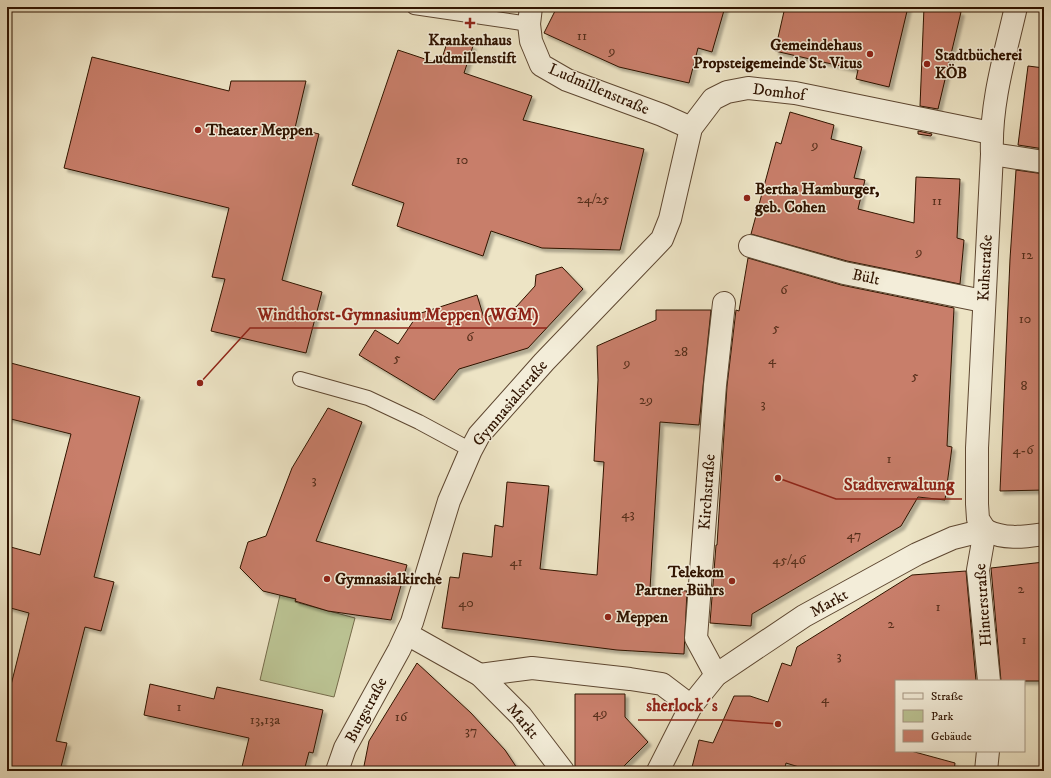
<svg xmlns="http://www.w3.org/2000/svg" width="1051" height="778" viewBox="0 0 1051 778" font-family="'IM FELL DW Pica',serif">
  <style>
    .green { fill: #bbc393; stroke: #756b4a }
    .building { fill: #c87e6a; stroke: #2f1300; filter: url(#shadow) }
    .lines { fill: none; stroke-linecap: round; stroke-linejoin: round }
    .lane-casing { stroke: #5e4731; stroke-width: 16 }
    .street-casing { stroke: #5e4731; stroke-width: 24 }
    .lane { stroke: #f3edd9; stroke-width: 14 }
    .street { stroke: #f3edd9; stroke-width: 22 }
    .poi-dot { fill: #8f2418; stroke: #f3edd9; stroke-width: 1.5 }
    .labels { text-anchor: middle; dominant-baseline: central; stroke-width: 3; stroke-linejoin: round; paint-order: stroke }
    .number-label { font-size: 14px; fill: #552e1a }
    .poi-label { font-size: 16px; font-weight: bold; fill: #2f1300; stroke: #f3edd9; text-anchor: start }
    .street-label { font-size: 16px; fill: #2f1300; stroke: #f3edd9 }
    .leader { fill: none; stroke: #8f2418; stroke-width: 1.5 }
    .callout-dot { fill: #8f2418; stroke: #f3edd9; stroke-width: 1.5 }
    .callout-label { font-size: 17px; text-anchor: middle; font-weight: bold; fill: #8f2418; stroke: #f3edd9; stroke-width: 3; stroke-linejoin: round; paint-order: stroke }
  </style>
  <defs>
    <filter id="shadow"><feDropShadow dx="3.5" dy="3.5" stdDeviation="1" flood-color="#0004"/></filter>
  </defs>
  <rect width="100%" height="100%" fill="#ede4c5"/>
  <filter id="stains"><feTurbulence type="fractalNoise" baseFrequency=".005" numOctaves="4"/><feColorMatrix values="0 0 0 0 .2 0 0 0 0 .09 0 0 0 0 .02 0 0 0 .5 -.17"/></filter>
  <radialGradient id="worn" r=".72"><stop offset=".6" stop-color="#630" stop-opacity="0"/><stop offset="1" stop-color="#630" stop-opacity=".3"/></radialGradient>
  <polygon class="green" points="280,595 296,599 295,602 355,618 334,697 260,680"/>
  <g class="building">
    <polygon points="557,7 725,7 712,52 698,48 689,83 619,67 544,33"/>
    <polygon points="785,7 908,7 889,87 856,79 858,70 775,51"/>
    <polygon points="924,7 939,7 961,12 938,109 920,106"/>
    <polygon points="449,37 473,46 464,73 532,96 523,120 644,149 620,250 542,248 491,231 483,256 397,226 404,203 352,185 398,50 440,64"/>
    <polygon points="92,57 229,91 231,81 306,81 295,128 319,134 282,280 322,292 306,353 211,331 225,279 212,277 229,208 64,168"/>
    <polygon points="1028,66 1044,68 1044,149 1018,145"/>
    <polygon points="790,112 834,125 831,139 862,147 854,178 865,180 858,209 914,223 916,177 960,179 957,238 964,240 960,284 847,261 751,234 776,142 781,144"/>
    <polygon points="918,131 932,134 931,136 918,134"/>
    <polygon points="1016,170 1044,174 1044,490 1000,491 1010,259"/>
    <polygon points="748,258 841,285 954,308 947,446 952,447 945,500 918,497 901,526 752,614 751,626 710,623 716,545 717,545 727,386 736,310 739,311"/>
    <polygon points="562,267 583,289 528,348 459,369 434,400 359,355 375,330 398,344 418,314 477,295 484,318 516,307 535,286 536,275"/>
    <polygon points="656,310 711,310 699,425 660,422 650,589 687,591 684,654 617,650 442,628 450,577 459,578 463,553 492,557 495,525 503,527 507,482 549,486 540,569 597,575 604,462 594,461 598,380 597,346 656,320"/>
    <polygon points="7,362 140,397 94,577 114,582 101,631 85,627 56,741 67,743 60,771 7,771 7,701 29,613 7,607 7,546 40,555 71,434 7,418"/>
    <polygon points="328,408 362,422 316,541 407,565 391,620 328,611 295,601 296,599 263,591 240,568 248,542 266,536 292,468"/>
    <polygon points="1044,562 1044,681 1001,681 991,568"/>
    <polygon points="966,571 976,681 896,681 896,751 911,751 955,763 954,771 812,771 786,763 784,771 691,771 699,740 713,743 734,696 750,696 768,702 782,663 791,666 797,647 912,575"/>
    <polygon points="417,663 471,713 505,750 519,771 363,771 369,741"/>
    <polygon points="150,684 214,699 217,687 323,710 313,753 309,752 304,771 241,771 249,738 144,715"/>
    <polygon points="575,694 625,694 625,717 648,742 621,769 575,768"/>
  </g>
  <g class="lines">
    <defs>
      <g id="lane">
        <polyline points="414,7 529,24"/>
        <polyline points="300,379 368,398 419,422 471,450"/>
      </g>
      <g id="street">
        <polyline points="531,7 529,24 531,41 541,65 567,80 662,115 691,128"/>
        <polyline points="992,154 1044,162"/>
        <polyline points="750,246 844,273 983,301"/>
        <path d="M985 530 978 519 977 504V448L992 154C990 104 1005 55 1016 7"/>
        <polyline points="985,530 978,570 989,681"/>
        <path d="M985 530C1005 540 1023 537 1044 534"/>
        <polyline points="407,634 480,675 521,716 563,771"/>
        <polyline points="480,675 532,668 630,679 662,684 691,706"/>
        <polyline points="716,675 696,638 715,385 724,303"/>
        <polyline points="337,771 345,748 399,650 412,622 449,501 471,450 479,435 544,362 662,239 670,219 691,128 713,99 727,92 748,88 795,93 991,133"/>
        <polyline points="658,771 691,706 716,675 804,616 917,554 953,538 985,530"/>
        <polyline points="986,771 988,751"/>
      </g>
    </defs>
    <use href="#lane" class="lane-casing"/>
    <use href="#street" class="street-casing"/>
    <use href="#lane" class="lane"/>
    <use href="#street" class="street"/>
  </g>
  <g class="poi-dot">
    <path d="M468 17h4v4h4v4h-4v4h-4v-4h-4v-4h4z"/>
    <circle cx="870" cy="54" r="4"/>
    <circle cx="927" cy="64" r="4"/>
    <circle cx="198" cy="130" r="4"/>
    <circle cx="747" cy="198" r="4"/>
    <circle cx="327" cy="579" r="4"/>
    <circle cx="732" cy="581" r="4"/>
    <circle cx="608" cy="617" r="4"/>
  </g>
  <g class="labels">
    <g class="number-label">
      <text x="582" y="36">11</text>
      <text x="612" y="51">9</text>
      <text x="815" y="145">9</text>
      <text x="462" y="160">10</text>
      <text x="593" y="199">24/25</text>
      <text x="937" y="201">11</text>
      <text x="919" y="252">9</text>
      <text x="1027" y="255">12</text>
      <text x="784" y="290">6</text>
      <text x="1025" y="319">10</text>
      <text x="776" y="328">5</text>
      <text x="470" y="337">6</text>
      <text x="681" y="352">28</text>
      <text x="397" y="358">5</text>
      <text x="772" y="360">4</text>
      <text x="627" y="363">9</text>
      <text x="915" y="376">5</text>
      <text x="1024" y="386">8</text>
      <text x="646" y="400">29</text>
      <text x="763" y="404">3</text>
      <text x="1023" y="450">4-6</text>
      <text x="889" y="459">1</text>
      <text x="314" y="480">3</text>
      <text x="628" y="514">43</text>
      <text x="854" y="535">47</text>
      <text x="789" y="560">45/46</text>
      <text x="516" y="562">41</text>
      <text x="1021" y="589">2</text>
      <text x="466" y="603">40</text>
      <text x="938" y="607">1</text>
      <text x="891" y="624">2</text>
      <text x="1024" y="640">1</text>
      <text x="839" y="656">3</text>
      <text x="825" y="699">4</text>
      <text x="179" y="707">1</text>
      <text x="600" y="713">49</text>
      <text x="401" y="717">16</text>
      <text x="265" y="720">13,13a</text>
      <text x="471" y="731">37</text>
    </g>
    <g class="poi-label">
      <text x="470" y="40" text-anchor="middle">Krankenhaus<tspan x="470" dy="18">Ludmillenstift</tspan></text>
      <text x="862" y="45" text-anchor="end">Gemeindehaus<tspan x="862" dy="18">Propsteigemeinde St. Vitus</tspan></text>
      <text x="935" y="55">Stadtbücherei<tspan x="935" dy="18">KÖB</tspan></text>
      <text x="206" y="130">Theater Meppen</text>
      <text x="755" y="189">Bertha Hamburger,<tspan x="755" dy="18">geb. Cohen</tspan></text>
      <text x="724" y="572" text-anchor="end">Telekom<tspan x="724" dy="18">Partner Bührs</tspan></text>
      <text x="335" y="579">Gymnasialkirche</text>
      <text x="616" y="617">Meppen</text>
    </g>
    <g class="street-label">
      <text transform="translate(599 89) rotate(23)">Ludmillenstraße</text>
      <text transform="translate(779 92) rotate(7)">Domhof</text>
      <text transform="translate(985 268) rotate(-87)">Kuhstraße</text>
      <text transform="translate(866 277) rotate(12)">Bült</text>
      <text transform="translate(510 403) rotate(-50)">Gymnasialstraße</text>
      <text transform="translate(707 492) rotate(-86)">Kirchstraße</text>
      <text transform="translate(829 603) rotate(-29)">Markt</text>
      <text transform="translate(983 605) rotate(-94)">Hinterstraße</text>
      <text transform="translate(366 710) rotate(-62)">Burgstraße</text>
      <text transform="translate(523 721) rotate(50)">Markt</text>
    </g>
  </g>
  <path class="leader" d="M200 383L250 328H547M778 478L836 499H962M778 724L726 720H638"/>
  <g class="callout-dot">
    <circle cx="200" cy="383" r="4"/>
    <circle cx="778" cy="478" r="4"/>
    <circle cx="778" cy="724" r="4"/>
  </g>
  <g class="callout-label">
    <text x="398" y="320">Windthorst-Gymnasium Meppen (WGM)</text>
    <text x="899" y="490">Stadtverwaltung</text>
    <text x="682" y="711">sherlock´s</text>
  </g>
  <rect width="1051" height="778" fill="none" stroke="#ede4c5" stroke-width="24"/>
  <rect x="8" y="8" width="1035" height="762" fill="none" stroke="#2f1300" stroke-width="2"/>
  <rect x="12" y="12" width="1027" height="754" fill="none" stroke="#2f1300"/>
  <rect x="895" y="680" width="130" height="72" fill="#f3edd9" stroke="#a59682"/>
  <rect x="903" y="693" width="20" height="6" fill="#f3edd9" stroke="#a59682"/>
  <text x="931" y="700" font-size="12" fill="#2f1300">Straße</text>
  <rect x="903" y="710" width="20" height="12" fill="#bbc393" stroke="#a59682"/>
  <text x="931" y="720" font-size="12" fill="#2f1300">Park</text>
  <rect x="903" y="730" width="20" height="12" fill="#c87e6a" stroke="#a59682"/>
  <text x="931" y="740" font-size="12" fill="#2f1300">Gebäude</text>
  <rect width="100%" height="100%" filter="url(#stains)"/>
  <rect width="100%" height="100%" fill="url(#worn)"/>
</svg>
